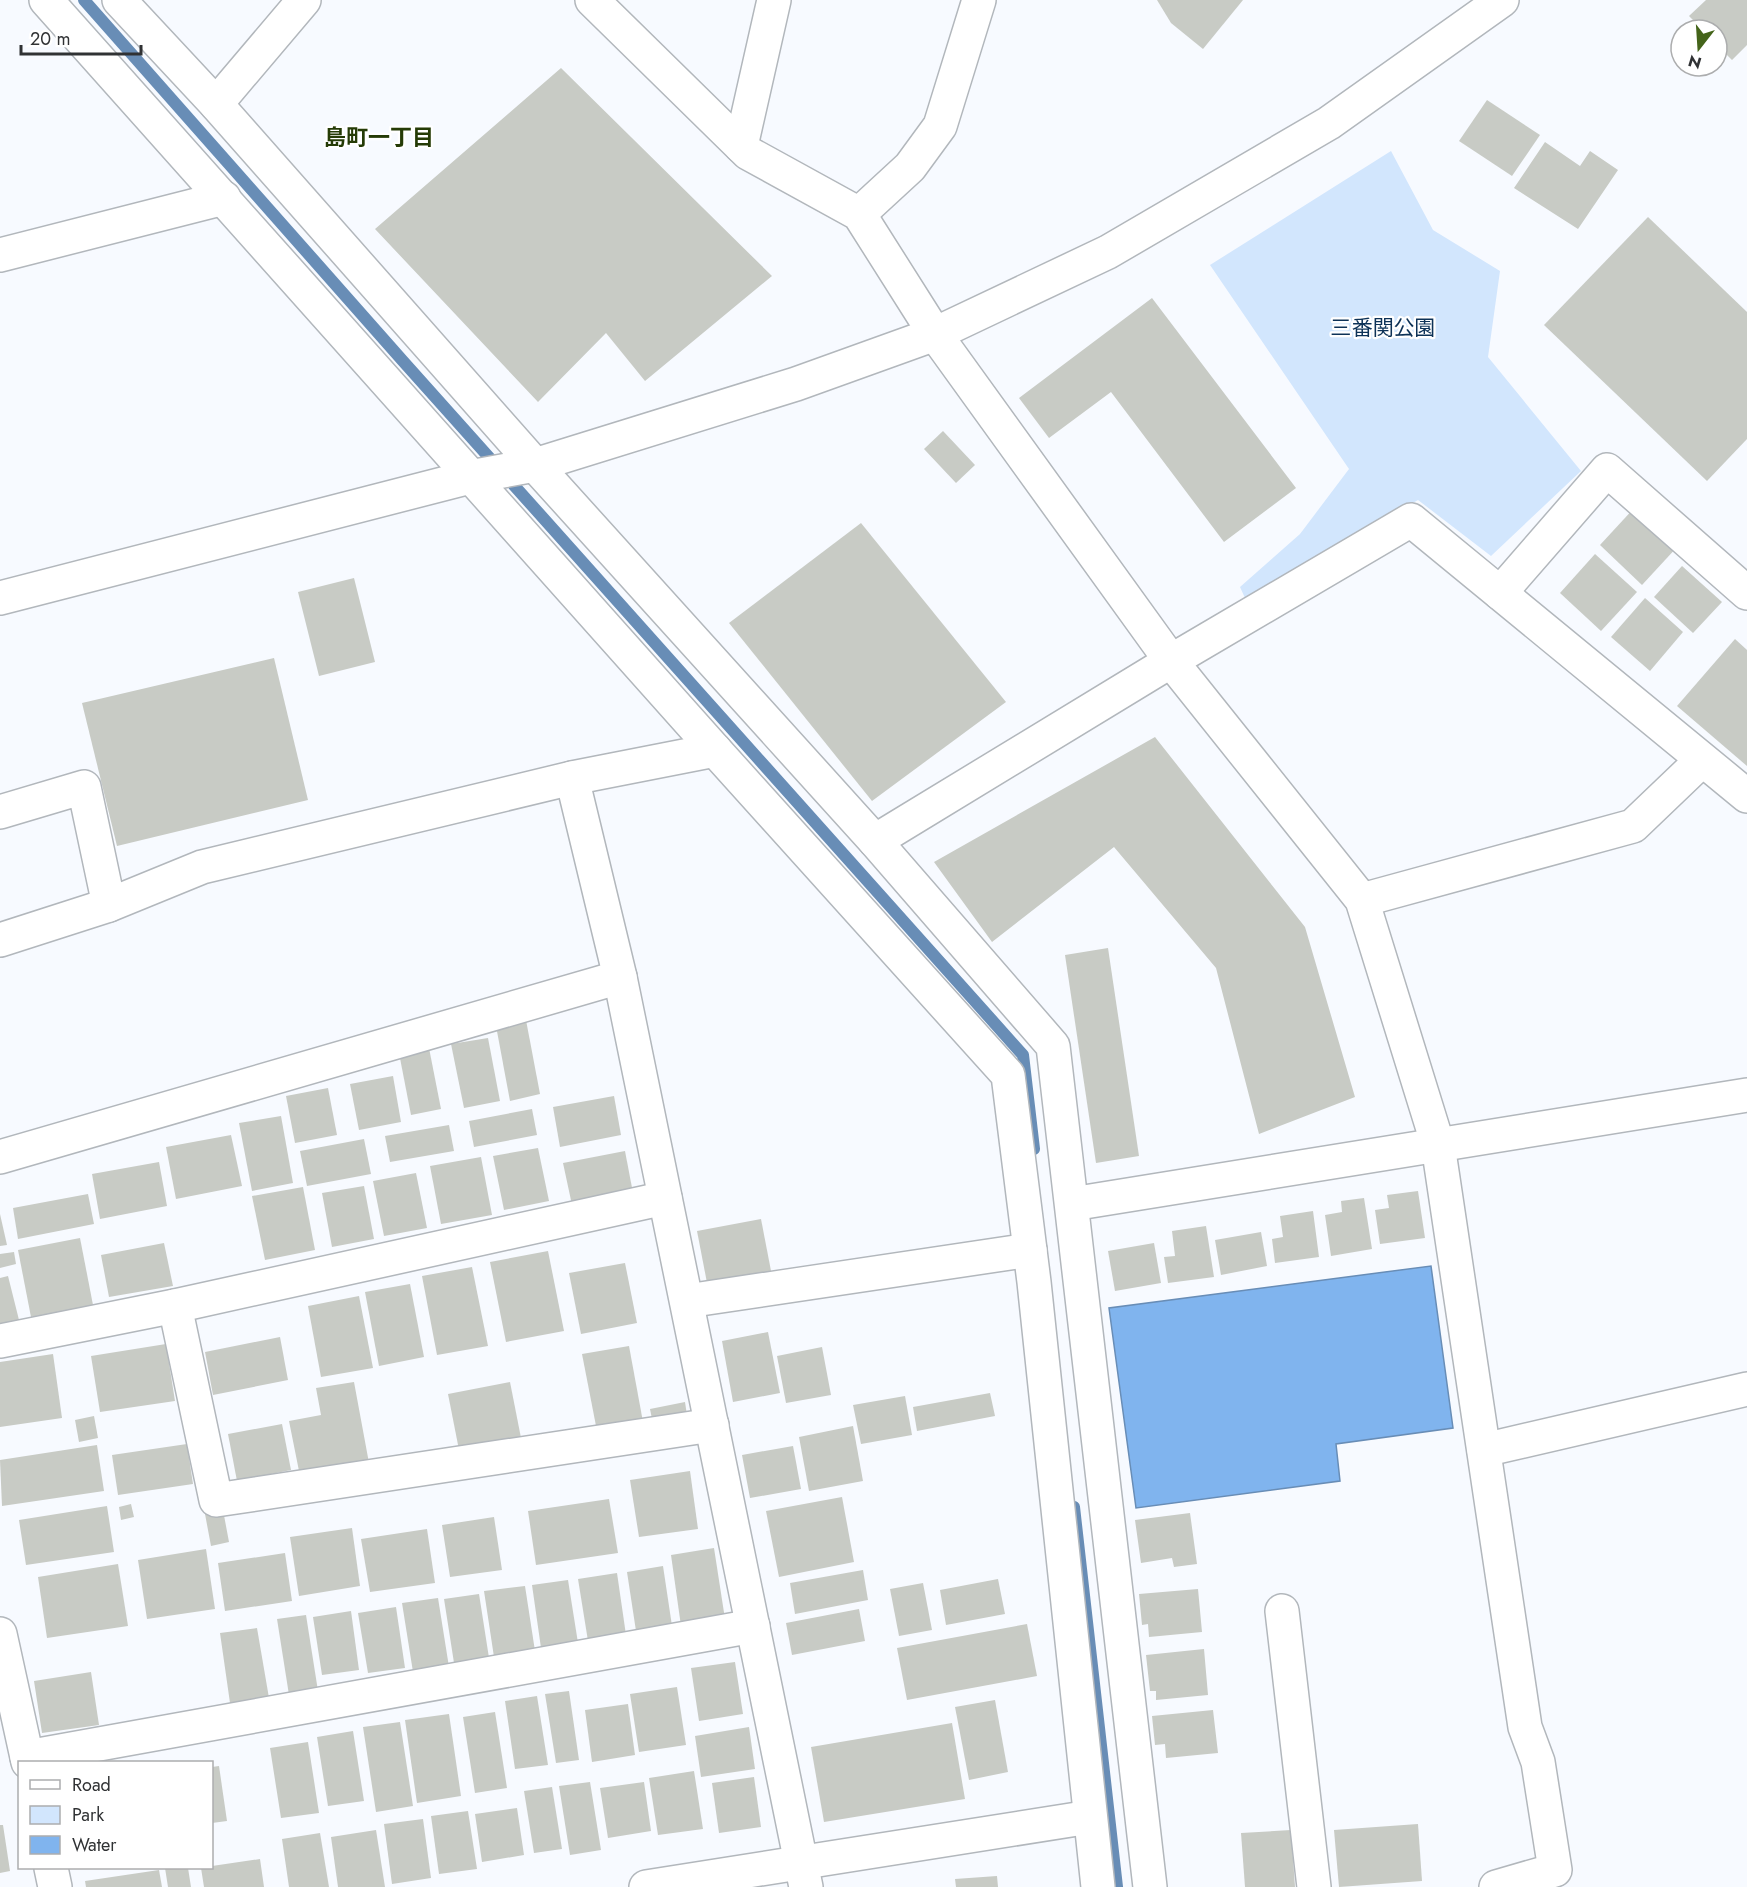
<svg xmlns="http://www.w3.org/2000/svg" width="1747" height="1887" viewBox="0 0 1747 1887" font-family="Jost,'Noto Sans JP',sans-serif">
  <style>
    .green { fill: #d2e6fd }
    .water { fill: #80b4ee; stroke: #688db6; stroke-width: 1.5 }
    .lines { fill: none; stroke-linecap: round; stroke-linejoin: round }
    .stream { stroke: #688db6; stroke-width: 12 }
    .building { fill: #c8cbc5 }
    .minor-casing { stroke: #b2b7bc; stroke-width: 36 }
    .minor { stroke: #fff; stroke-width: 33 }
    .labels { text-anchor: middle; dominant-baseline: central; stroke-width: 4.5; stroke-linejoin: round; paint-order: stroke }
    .park-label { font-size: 21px; fill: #0d3257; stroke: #fff }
    .neighbourhood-label { font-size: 22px; font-weight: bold; fill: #253b06; stroke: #fff }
  </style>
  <rect width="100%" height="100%" fill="#f7faff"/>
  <polygon class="green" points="1391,151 1433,230 1500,271 1488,357 1581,471 1491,556 1418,500 1245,598 1240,587 1300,534 1349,469 1210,265"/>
  <polygon class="water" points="1431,1266 1453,1428 1336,1444 1340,1481 1136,1508 1109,1308"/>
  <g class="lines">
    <g class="stream">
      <polyline points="84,0 402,360 1023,1055 1034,1149"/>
      <polyline points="1074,1507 1117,1887"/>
    </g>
  </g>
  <g class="building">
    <polygon points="1157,0 1243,0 1203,49 1171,23"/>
    <polygon points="1706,0 1747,0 1747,45 1732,60 1717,45 1717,30 1703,30 1689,16"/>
    <polygon points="561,68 772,276 645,381 606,333 538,402 375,229"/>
    <polygon points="1487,100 1540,135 1512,176 1459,141"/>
    <polygon points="1545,142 1580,166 1590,151 1618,170 1578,229 1514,188"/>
    <polygon points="1648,217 1747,312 1747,439 1707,481 1544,325"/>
    <polygon points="1152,298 1296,488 1224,542 1111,392 1049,438 1019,398"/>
    <polygon points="943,431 975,465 956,483 924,449"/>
    <polygon points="1636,506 1678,546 1642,585 1600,545"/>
    <polygon points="861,523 1006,702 872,801 729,623"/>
    <polygon points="1595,554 1637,592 1601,631 1560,593"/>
    <polygon points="1682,566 1722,602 1693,633 1654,597"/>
    <polygon points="354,578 375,662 319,676 298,592"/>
    <polygon points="1645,598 1683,632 1650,671 1611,637"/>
    <polygon points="1735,639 1747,650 1747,766 1677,706"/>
    <polygon points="274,658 308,800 117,846 82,703"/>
    <polygon points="1155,737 1305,927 1355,1097 1259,1134 1216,968 1114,847 992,942 934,862"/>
    <polygon points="1108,948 1139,1156 1096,1163 1065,955"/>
    <polygon points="526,1020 540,1094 510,1101 496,1026"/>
    <polygon points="488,1038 500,1101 464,1108 451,1044"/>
    <polygon points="429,1048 441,1109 411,1115 399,1053"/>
    <polygon points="393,1076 401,1122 359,1130 350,1084"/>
    <polygon points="328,1088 337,1135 295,1143 286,1096"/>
    <polygon points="614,1096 621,1135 560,1147 553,1107"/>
    <polygon points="532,1109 537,1135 474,1147 469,1121"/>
    <polygon points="281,1116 293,1183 252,1191 239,1123"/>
    <polygon points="449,1125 454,1151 390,1162 385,1136"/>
    <polygon points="231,1135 242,1186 176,1199 166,1147"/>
    <polygon points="364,1139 371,1174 307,1186 300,1151"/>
    <polygon points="538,1148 549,1201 504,1210 493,1156"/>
    <polygon points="625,1151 633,1193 572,1205 563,1163"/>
    <polygon points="481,1157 492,1215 441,1224 430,1166"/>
    <polygon points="159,1162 167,1206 100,1219 92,1174"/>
    <polygon points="416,1173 427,1228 384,1236 373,1181"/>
    <polygon points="364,1186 374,1239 332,1247 322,1193"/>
    <polygon points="303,1187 315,1250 265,1260 252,1196"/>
    <polygon points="1418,1191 1425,1238 1380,1244 1375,1210 1389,1208 1387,1195"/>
    <polygon points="88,1194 94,1224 18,1239 13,1208"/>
    <polygon points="1364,1198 1372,1249 1331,1256 1325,1215 1342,1212 1341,1201"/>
    <polygon points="1313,1211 1319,1257 1275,1263 1272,1239 1283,1237 1280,1216"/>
    <polygon points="0,1214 7,1245 0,1246"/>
    <polygon points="761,1219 772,1276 708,1288 697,1231"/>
    <polygon points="1206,1226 1214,1277 1168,1283 1164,1257 1175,1256 1172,1231"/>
    <polygon points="1261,1232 1267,1266 1221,1275 1215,1240"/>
    <polygon points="80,1238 93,1305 31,1317 18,1250"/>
    <polygon points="164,1243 173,1286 109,1297 101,1255"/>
    <polygon points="1154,1243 1161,1283 1115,1291 1108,1251"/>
    <polygon points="548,1251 564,1331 506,1342 490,1262"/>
    <polygon points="14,1252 16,1264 0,1268 0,1254"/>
    <polygon points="625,1263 637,1323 581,1334 569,1273"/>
    <polygon points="472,1267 488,1346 437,1355 422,1276"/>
    <polygon points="8,1276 19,1320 0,1324 0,1278"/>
    <polygon points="410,1284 424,1357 379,1366 365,1292"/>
    <polygon points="359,1296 373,1368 321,1377 308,1306"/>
    <polygon points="768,1332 780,1393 733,1402 722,1341"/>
    <polygon points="280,1337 288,1380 213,1395 205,1352"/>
    <polygon points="166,1344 175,1401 100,1412 91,1356"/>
    <polygon points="629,1346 643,1422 597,1431 582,1354"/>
    <polygon points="822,1347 831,1395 786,1403 777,1356"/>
    <polygon points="53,1354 62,1418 0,1427 0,1362"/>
    <polygon points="354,1382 369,1463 300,1476 289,1421 321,1415 316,1388"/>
    <polygon points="510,1382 522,1443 460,1455 448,1394"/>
    <polygon points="990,1393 995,1416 917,1431 913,1407"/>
    <polygon points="905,1396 912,1435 861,1444 853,1405"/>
    <polygon points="685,1402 688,1422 654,1429 650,1409"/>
    <polygon points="94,1416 98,1438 79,1442 75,1420"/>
    <polygon points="282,1424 291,1470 237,1481 228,1434"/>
    <polygon points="853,1426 863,1481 809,1491 799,1437"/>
    <polygon points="187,1444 193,1484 118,1495 112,1455"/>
    <polygon points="97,1445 104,1491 2,1506 0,1460"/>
    <polygon points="793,1446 801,1489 750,1498 742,1455"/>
    <polygon points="690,1471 698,1529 639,1537 630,1480"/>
    <polygon points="842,1497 854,1562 779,1577 766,1511"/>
    <polygon points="609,1499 618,1553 536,1565 528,1511"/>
    <polygon points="131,1504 134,1517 121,1520 119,1507"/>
    <polygon points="107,1506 114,1552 26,1565 19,1520"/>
    <polygon points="223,1510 229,1542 211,1546 205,1514"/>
    <polygon points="1190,1513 1197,1564 1174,1567 1172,1558 1141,1563 1135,1520"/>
    <polygon points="494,1517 502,1570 450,1577 442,1525"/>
    <polygon points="352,1528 360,1586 299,1596 290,1537"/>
    <polygon points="427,1529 435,1583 370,1592 361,1539"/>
    <polygon points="714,1548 725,1619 681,1626 671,1555"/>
    <polygon points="206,1549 215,1609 147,1619 138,1560"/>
    <polygon points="285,1553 292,1601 225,1611 218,1563"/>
    <polygon points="118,1564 128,1626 47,1638 38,1577"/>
    <polygon points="663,1566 672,1626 636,1631 627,1572"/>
    <polygon points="863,1570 868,1600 795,1614 790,1583"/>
    <polygon points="617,1573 626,1635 588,1641 578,1579"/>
    <polygon points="998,1579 1005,1614 946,1625 940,1590"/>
    <polygon points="568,1580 578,1643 541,1648 532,1585"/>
    <polygon points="923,1583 932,1630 899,1636 890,1589"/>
    <polygon points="525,1586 535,1651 494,1657 484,1591"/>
    <polygon points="1198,1589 1202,1632 1149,1637 1148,1624 1142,1625 1139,1594"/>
    <polygon points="479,1594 489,1658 454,1663 444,1599"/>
    <polygon points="438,1598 449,1667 413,1672 402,1603"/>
    <polygon points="396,1607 405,1668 368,1673 358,1613"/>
    <polygon points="859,1609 865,1641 792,1655 786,1623"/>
    <polygon points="351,1611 359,1670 322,1675 313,1617"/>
    <polygon points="306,1615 318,1691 289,1695 277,1619"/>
    <polygon points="1027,1624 1037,1676 907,1700 897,1648"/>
    <polygon points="257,1628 269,1698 230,1703 220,1633"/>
    <polygon points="1204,1649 1208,1695 1156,1700 1156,1691 1150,1691 1146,1655"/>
    <polygon points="735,1662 743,1714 699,1721 691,1668"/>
    <polygon points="91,1672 99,1725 42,1733 34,1681"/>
    <polygon points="677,1687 686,1745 639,1752 630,1694"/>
    <polygon points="569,1691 579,1760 556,1763 545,1694"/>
    <polygon points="537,1696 548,1765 515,1769 505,1701"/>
    <polygon points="995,1700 1008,1772 969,1780 955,1707"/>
    <polygon points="628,1704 635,1755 592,1762 585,1710"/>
    <polygon points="1213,1710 1218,1753 1166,1758 1165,1744 1155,1745 1152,1716"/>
    <polygon points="495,1712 507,1788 475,1793 463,1717"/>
    <polygon points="449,1714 461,1796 417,1803 405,1720"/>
    <polygon points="400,1722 413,1806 376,1812 363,1727"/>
    <polygon points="952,1723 965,1799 824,1822 811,1747"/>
    <polygon points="749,1727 755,1769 701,1777 695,1736"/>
    <polygon points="353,1731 364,1801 328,1806 317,1737"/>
    <polygon points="308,1742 319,1813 281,1818 270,1748"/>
    <polygon points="219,1766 227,1821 212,1823 212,1767"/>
    <polygon points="694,1771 703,1829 658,1835 649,1778"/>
    <polygon points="754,1777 761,1827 719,1833 712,1783"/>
    <polygon points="590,1782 601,1850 570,1855 559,1786"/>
    <polygon points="644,1782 651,1831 608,1838 600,1788"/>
    <polygon points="552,1787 562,1849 534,1853 524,1791"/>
    <polygon points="517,1808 524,1855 482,1862 475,1814"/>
    <polygon points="468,1811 477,1869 439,1874 431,1816"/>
    <polygon points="423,1819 431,1878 392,1884 384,1824"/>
    <polygon points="1418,1824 1422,1881 1339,1887 1334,1830"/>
    <polygon points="0,1825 3,1825 10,1871 0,1873"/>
    <polygon points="376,1830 385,1887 338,1887 331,1837"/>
    <polygon points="1291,1830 1295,1887 1245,1887 1241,1833"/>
    <polygon points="320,1833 329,1887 289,1887 282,1839"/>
    <polygon points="260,1859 264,1887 204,1887 201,1868 212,1868 212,1866"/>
    <polygon points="165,1868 188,1868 191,1887 168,1887"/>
    <polygon points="159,1870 162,1887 86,1887 85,1881"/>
    <polygon points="997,1876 998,1887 956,1887 955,1879"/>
  </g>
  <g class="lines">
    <defs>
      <g id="minor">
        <polyline points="46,0 715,750 1008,1075 1034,1282 1098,1887"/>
        <polyline points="119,0 216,104 535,465 875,841 1053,1046 1150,1887"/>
        <polyline points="592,0 748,153 859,214 935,334 1171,661 1362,900 1438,1145 1525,1727 1538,1762 1555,1870 1496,1887"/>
        <polyline points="216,104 304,0"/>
        <polyline points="741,146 774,0"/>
        <polyline points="859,214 910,167 940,126 979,0"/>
        <polyline points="0,255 224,198"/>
        <polyline points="1500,593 1607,470 1747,593"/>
        <polyline points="0,598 470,477 535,465 796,384 935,334 1108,252 1329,123 1502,0"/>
        <polyline points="572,778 620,977 806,1887"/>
        <polyline points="0,812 84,787 109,905"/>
        <polyline points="875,841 1171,661 1411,520 1747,796"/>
        <polyline points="1362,900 1633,826 1702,760"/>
        <polyline points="0,940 109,905 202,867 572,778 715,750"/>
        <polyline points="0,1157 620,977"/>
        <polyline points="1072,1204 1747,1095"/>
        <polyline points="687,1301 1030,1250"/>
        <polyline points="175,1306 216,1500 712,1425"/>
        <polyline points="0,1341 175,1306 665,1198"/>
        <polyline points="1484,1450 1747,1389"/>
        <polyline points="1282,1611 1314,1887"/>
        <polyline points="0,1634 28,1762"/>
        <polyline points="27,1757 753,1626"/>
        <polyline points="51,1868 55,1887"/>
        <polyline points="646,1887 1090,1817"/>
      </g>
    </defs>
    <use href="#minor" class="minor-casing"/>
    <use href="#minor" class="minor"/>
  </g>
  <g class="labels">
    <g class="park-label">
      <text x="1383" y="328">三番関公園</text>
    </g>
    <g class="neighbourhood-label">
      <text x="379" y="137">島町一丁目</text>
    </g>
  </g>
  <rect x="18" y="1761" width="195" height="108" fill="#ffffff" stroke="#acadae" stroke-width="1.5"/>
  <rect x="30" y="1780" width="30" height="9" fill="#ffffff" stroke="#acadae" stroke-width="1.5"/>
  <text x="72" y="1791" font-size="18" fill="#303234">Road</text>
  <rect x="30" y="1806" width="30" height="18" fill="#d2e6fd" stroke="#acadae" stroke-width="1.5"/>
  <text x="72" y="1821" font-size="18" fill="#303234">Park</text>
  <rect x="30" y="1836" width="30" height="18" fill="#80b4ee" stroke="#acadae" stroke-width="1.5"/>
  <text x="72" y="1851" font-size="18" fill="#303234">Water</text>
  <g transform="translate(1699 48) rotate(197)"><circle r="28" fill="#ffffff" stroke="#acadae" stroke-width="1.5"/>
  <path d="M0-4.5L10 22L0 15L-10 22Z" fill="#44641a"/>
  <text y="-9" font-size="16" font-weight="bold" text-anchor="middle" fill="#303234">N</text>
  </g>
  <path d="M21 45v9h120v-9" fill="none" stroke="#303234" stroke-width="3"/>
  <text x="30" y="45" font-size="18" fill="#303234" stroke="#ffffff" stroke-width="4.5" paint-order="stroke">20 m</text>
</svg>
